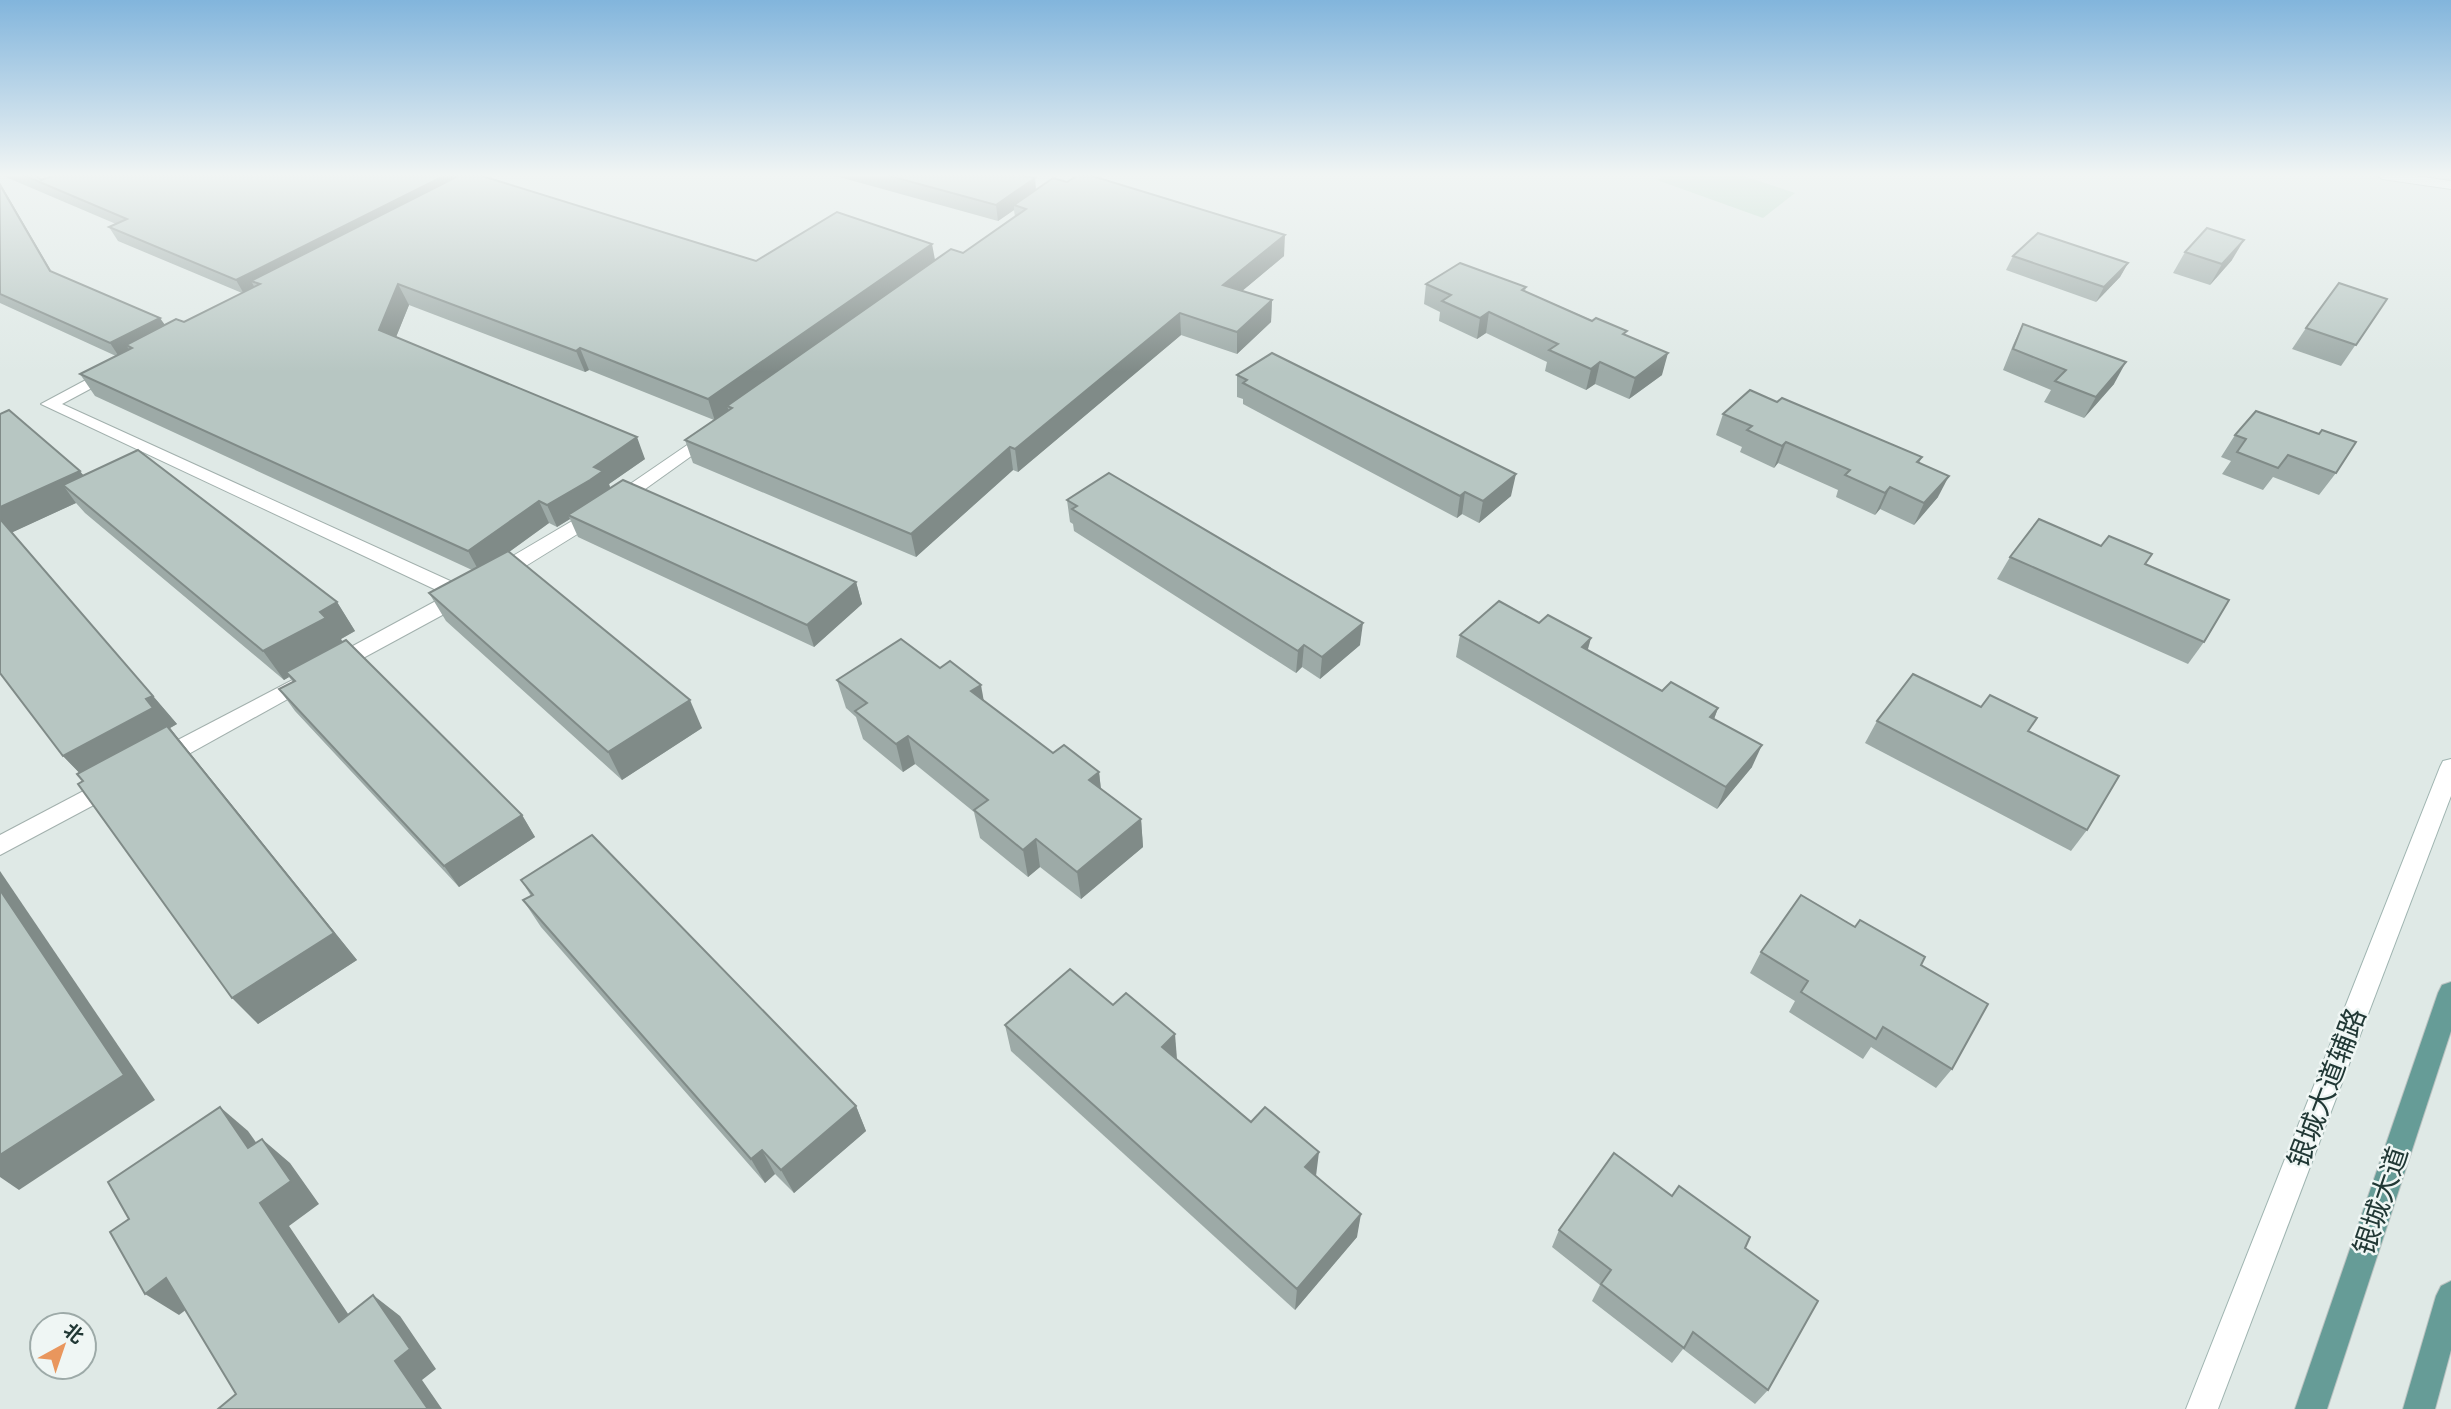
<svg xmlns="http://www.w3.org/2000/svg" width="2451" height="1409" viewBox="0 0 2451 1409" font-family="Poppins,'Noto Sans SC',sans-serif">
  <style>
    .green { fill: #b9d9c7 }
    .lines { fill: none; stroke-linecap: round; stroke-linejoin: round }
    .street-casing { stroke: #a2b0ad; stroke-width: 2 }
    .secondary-casing { stroke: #9fb4b0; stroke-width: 2 }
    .primary-casing { stroke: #bcc3c2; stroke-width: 2 }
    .street { fill: #fff; fill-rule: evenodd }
    .secondary { fill: #fff; fill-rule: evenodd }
    .primary { fill: #669c97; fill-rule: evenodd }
    .wall { fill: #9daaa7 }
    .shaded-wall { fill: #808b88 }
    .building { fill: #b7c6c2; stroke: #808b88; stroke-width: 2 }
    .labels { text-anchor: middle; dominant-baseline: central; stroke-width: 5; stroke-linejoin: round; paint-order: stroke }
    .near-street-label { font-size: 28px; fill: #213835; stroke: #eff6f4 }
  </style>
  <rect width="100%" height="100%" fill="#dfe9e6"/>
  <polygon class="green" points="1665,175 1741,175 1795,193 1763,218 1657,180"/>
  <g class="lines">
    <defs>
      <g id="street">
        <polygon points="2376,175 2408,175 2451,181 2451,189 2382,179"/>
        <polygon points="112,366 118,368 118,374 62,404 470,590 473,595 470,600 341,670 327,670 324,665 327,660 447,595 41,404"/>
        <polygon points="712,428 721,433 718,437 613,512 503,580 489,580 486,575 489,570 601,504"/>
        <polygon points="306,673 313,675 316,680 313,685 167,766 151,766 148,760 151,754"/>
        <polygon points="112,776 120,779 123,785 120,791 0,855 0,835"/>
      </g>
      <polygon id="secondary" points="2451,759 2451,796 2218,1409 2186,1409 2440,767 2443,761"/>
      <g id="primary">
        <polygon points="2451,982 2451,1031 2327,1409 2295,1409 2438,993 2442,985"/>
        <polygon points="2451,1281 2451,1350 2435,1409 2403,1409 2436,1296 2441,1286"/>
      </g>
    </defs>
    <use href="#street" class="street-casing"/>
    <use href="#secondary" class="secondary-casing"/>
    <use href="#primary" class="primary-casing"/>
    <use href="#street" class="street"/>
    <use href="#secondary" class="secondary"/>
    <use href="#primary" class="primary"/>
  </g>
  <g class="wall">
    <polygon points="1,175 36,175 41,180 756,261 935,260 963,253 1015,217 1014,210 998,221 832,175 1022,175 1035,178 1036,190 1284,256 1242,291 1272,300 1271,322 1237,354 1181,335 1018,472 1013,470 916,557 693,463 685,440 714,420 589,370 585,372 409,305 396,337 645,459 609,484 610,488 856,582 862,604 814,647 578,537 570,519 557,527 549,523 509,552 702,728 622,780 446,621 429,593 472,570 95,396 80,374 116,356 0,303 0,183 52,272 165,325 184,322 242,293 118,241 109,227 116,224"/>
    <polygon points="2185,252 2232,260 2210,285 2173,273"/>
    <polygon points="2013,256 2128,263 2120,277 2096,302 2006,270"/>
    <polygon points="1426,284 1526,287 1525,291 1626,335 1662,375 1629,399 1595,384 1586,390 1545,371 1547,362 1486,333 1477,339 1439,321 1440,312 1424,304"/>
    <polygon points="2387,299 2341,366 2292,349 2306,328"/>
    <polygon points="2023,324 2114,384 2084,418 2044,402 2051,390 2003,370 2013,345"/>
    <polygon points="1237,375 1511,496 1479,523 1462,514 1457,518 1243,404 1243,399 1237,397"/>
    <polygon points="0,414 83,475 337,602 355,631 341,639 342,642 522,815 535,837 459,887 295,711 279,689 293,682 289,677 284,680 85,513 76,503 12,532 177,724 170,728 177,737 357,960 258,1024 83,781 79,772 63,756 0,673"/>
    <polygon points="1723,414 1922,457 1919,463 1938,497 1914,525 1880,509 1875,515 1836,497 1838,490 1778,463 1774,468 1740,452 1742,447 1716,435"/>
    <polygon points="2235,435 2336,473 2319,495 2273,477 2263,490 2222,474 2231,461 2221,457"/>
    <polygon points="1067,500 1360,645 1320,679 1302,667 1296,673 1074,531 1073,524 1070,522"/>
    <polygon points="2010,557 2145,564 2204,642 2188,664 1997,579"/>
    <polygon points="1460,635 1588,650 1662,691 1718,708 1714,719 1752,767 1717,809 1456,657"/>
    <polygon points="940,668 1053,753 1099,772 1101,789 1141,819 1143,847 1081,899 1040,867 1028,877 980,838 974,812 915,764 903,772 863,739 856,717 846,708 837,680"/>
    <polygon points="1877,721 2028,731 2087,830 2071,851 1865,743"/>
    <polygon points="521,880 856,1106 866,1131 794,1193 775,1174 765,1183 541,927 523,900 531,896"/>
    <polygon points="1761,952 1921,965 1952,1069 1936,1088 1871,1047 1863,1059 1789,1012 1795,1001 1750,973"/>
    <polygon points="1005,1025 1177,1059 1316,1176 1357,1237 1295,1310 1011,1051"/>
    <polygon points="1559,1230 1745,1248 1768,1390 1755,1404 1683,1349 1672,1363 1592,1301 1600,1285 1552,1247"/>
  </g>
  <g class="shaded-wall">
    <polygon points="446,175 478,175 251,281 255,288 244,294 236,280"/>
    <polygon points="1035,178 1036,194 1014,205 1014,210 998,221 996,205"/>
    <polygon points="0,183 59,285 50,271 0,185"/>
    <polygon points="1285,235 1284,256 1223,307 1223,285"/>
    <polygon points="2244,240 2232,260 2210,285 2222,264"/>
    <polygon points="932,244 936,265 727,406 729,411 715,421 708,399"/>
    <polygon points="2128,263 2120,277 2096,302 2104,287"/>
    <polygon points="398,284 409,305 390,352 379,330"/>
    <polygon points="1272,300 1271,322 1237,354 1237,332"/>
    <polygon points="1489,312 1486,333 1477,339 1480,318"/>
    <polygon points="1180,313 1181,335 1018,472 1015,449"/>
    <polygon points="160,318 170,332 126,345 131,352 120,358 110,343"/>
    <polygon points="580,348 589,370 585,372 576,351"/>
    <polygon points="1668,353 1662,375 1629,399 1635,378"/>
    <polygon points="1600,362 1595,384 1586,390 1591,369"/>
    <polygon points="2126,362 2114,384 2084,418 2096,397"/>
    <polygon points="637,437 645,459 609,484 612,493 568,515 570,519 557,527 547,505 594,467"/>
    <polygon points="1786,442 1778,463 1774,468 1782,446"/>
    <polygon points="1010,447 1013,470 916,557 911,534"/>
    <polygon points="80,471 97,493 63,485 76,503 11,533 0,520 0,507"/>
    <polygon points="1516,474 1511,496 1479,523 1483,501"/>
    <polygon points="1949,476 1938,497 1914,525 1924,503"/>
    <polygon points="1890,487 1880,509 1875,515 1885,493"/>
    <polygon points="1465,492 1462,514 1457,518 1460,496"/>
    <polygon points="539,501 549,523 480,573 468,551"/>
    <polygon points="856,582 862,604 814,647 807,625"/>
    <polygon points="337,602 355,631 341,639 345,647 286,672 289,677 284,680 263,651 320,612"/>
    <polygon points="1363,623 1360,645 1320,679 1322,657"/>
    <polygon points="1591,638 1585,660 1582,647"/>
    <polygon points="1304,645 1302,667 1296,673 1298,651"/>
    <polygon points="981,685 986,713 971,691"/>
    <polygon points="153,696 177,724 170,728 177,737 357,960 258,1024 232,998 90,784 63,756"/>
    <polygon points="690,700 702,728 622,780 608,752"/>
    <polygon points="1718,708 1710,730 1710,717"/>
    <polygon points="908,736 915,764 903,772 896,744"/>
    <polygon points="1762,745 1752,767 1717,809 1726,787"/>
    <polygon points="1099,772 1102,800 1089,780"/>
    <polygon points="522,815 535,837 459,887 444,866"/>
    <polygon points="1141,819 1143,847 1081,899 1077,872"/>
    <polygon points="1036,839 1040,867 1028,877 1023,850"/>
    <polygon points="0,871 155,1100 19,1190 0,1177"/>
    <polygon points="1175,1034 1177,1059 1162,1047"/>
    <polygon points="856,1106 866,1131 794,1193 781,1170"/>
    <polygon points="220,1107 248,1131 277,1172 248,1148"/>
    <polygon points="262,1139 290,1163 319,1204 289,1226 367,1342 339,1322 260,1203"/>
    <polygon points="762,1150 775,1174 765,1183 751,1159"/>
    <polygon points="1319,1152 1316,1176 1305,1167"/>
    <polygon points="1361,1214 1357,1237 1295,1310 1297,1289"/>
    <polygon points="166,1278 199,1300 179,1315 145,1294"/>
    <polygon points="373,1295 400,1316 436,1369 422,1380 442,1409 428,1409 395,1361"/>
  </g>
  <g class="building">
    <polygon points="23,175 36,175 41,180 55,175 446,175 236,280 109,227 127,219"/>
    <polygon points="460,175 479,175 756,261 837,212 932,244 708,399 580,348 576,351 398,284 379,330 637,437 594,467 603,471 590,480 547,505 539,501 468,551 80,374 132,348 126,345 176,319 184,322 260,284 251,281"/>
    <polygon points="886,175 1022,175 1035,178 996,205"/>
    <polygon points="1078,175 1089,175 1285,235 1223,285 1272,300 1237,332 1180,313 1015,449 1010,447 911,534 685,440 732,408 727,406 951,249 963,253 1026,209 1014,205 1053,178 1067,182"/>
    <polygon points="0,185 50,271 160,318 110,343 0,294"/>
    <polygon points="2207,228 2244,240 2222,264 2185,252"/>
    <polygon points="2038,233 2128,263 2104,287 2013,256"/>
    <polygon points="1460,263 1526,287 1522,290 1592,321 1596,318 1627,331 1623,334 1668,353 1635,378 1600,362 1591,369 1549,350 1558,344 1489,312 1480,318 1442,301 1451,295 1426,284"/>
    <polygon points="2339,283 2387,299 2356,345 2306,328"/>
    <polygon points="2023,324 2126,362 2096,397 2055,381 2066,370 2013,349"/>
    <polygon points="1272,353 1516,474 1483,501 1465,492 1460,496 1243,383 1247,380 1237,375"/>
    <polygon points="1750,390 1777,402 1782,398 1922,457 1917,462 1949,476 1924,503 1890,487 1885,493 1845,475 1850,470 1786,442 1782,446 1747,430 1752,426 1723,414"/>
    <polygon points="9,410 80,471 0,507 0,414"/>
    <polygon points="2256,411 2319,434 2322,430 2356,442 2336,473 2288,455 2278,468 2237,452 2246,439 2235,435"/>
    <polygon points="138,450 337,602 320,612 326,618 263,651 63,485"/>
    <polygon points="1109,473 1363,623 1322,657 1304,645 1298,651 1072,509 1077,506 1067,500"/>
    <polygon points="623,480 856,582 807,625 568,515"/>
    <polygon points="0,519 153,696 146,699 153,708 63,756 0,673"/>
    <polygon points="2039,519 2101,546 2109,536 2152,554 2145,564 2229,600 2204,642 2010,557"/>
    <polygon points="508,551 690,700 608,752 429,593"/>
    <polygon points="1499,601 1539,623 1548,615 1591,638 1582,647 1662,691 1671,682 1718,708 1710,717 1762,745 1726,787 1460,635"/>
    <polygon points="901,639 940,668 950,661 981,685 971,691 1053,753 1064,745 1099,772 1089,780 1141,819 1077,872 1036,839 1023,850 974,810 988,800 908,736 896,744 855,711 867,703 837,680"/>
    <polygon points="346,640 522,815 444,866 279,689 295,681 286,672"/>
    <polygon points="1913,674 1981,707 1990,695 2037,718 2028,731 2119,776 2087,830 1877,721"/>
    <polygon points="167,726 334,933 232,998 78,784 83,781 77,774"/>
    <polygon points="592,835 856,1106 781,1170 762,1150 751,1159 523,900 533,895 521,880"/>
    <polygon points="0,890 124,1075 0,1155"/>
    <polygon points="1801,895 1855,927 1860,920 1925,957 1921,965 1988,1004 1952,1069 1883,1027 1876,1039 1801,992 1808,981 1761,952"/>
    <polygon points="1070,969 1113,1005 1126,993 1175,1034 1162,1047 1251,1122 1265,1107 1319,1152 1305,1167 1361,1214 1297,1289 1005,1025"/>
    <polygon points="220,1107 248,1148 262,1139 291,1181 260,1203 339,1322 373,1295 410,1349 395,1361 428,1409 218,1409 236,1394 166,1278 145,1294 110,1232 129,1219 108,1182"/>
    <polygon points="1614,1153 1672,1196 1679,1186 1750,1237 1745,1248 1818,1301 1768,1390 1693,1332 1684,1348 1601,1284 1611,1270 1559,1230"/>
  </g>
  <linearGradient id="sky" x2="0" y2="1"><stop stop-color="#82b5dc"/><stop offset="0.47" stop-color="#f1f5f4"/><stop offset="1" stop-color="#f1f5f4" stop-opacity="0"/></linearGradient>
  <rect width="2451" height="372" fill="url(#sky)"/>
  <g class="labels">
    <g class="near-street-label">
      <text transform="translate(2327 1088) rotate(-69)">银城大道辅路</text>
      <text transform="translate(2381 1201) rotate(-71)">银城大道</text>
    </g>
  </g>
  <g transform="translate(63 1346) rotate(40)"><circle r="33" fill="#eff6f4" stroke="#9daaa8" stroke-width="2"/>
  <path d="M0-5L12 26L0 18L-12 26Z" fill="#e9965d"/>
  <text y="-10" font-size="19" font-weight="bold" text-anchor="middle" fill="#213835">北</text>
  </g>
</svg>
